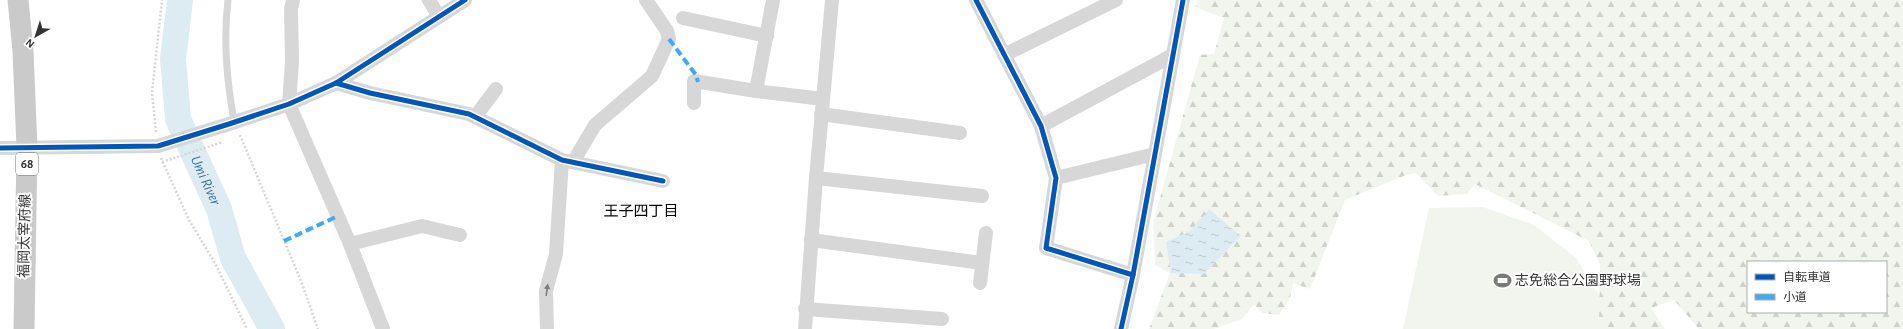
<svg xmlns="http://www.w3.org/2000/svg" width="1903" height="329" viewBox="0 0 1903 329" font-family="'Alegreya Sans','Noto Sans JP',sans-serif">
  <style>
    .green { fill: #f1f5ed }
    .forest { fill: url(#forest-firs); fill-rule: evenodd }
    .water { fill: url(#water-ripples) }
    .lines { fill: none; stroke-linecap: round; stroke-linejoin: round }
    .river { stroke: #ddebf3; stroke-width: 26 }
    .path { stroke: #d6d6d6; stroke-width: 2.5; stroke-dasharray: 2 2; stroke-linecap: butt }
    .service { stroke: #d7d7d7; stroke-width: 7 }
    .minor { stroke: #d7d7d7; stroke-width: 14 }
    .primary { stroke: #cacaca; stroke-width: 21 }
    .quiet { stroke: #3fa9f5; stroke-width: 4; stroke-dasharray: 8 4; stroke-linecap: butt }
    .cycleway-casing { stroke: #fff; stroke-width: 8 }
    .cycleway { stroke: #0057b8; stroke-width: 5 }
    .oneway { fill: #7d7d7d }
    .labels { text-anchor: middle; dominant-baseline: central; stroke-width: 4; stroke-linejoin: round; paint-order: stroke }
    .shield { fill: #fff; stroke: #707070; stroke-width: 1 }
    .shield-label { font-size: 13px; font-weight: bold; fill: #333 }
    .street-label { font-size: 14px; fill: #333; stroke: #fff }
    .poi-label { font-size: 14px; fill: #333; stroke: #fff; text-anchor: start }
    .water-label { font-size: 15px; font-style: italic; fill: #3f7597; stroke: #fff }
    .neighbourhood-label { font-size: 15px; fill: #000; stroke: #fff }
  </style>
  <defs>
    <pattern id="forest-firs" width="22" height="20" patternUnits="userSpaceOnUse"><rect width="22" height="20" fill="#f1f5ed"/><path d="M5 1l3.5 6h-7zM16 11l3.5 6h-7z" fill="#cfd2cc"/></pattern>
    <pattern id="water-ripples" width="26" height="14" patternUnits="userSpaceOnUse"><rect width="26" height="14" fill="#ddebf3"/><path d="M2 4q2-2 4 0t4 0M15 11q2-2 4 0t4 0" fill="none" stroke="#becad1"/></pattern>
  </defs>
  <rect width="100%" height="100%" fill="#fff"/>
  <polygon class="green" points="1483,207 1534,225 1576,258 1605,304 1611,329 1403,329 1429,208"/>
  <path class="forest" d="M1198 0H1376L1377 2 1378 0H1903V329H1699L1674 300 1651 308 1665 329H1599L1600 265 1589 241 1475 184 1466 194 1438 196 1416 173 1406 175 1345 200 1310 289 1293 283 1290 298 1279 315 1262 313 1254 304 1242 319 1214 329H1149L1170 273 1155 265 1153 223 1200 55 1214 54 1224 18 1195 7ZM1748 262H1886V312H1748Z"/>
  <polygon class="water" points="1209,209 1241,236 1204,274 1171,273 1166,242 1190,231"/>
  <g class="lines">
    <path class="river" id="s1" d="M180 0 173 59 178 119 219 209 233 258 272 329"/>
    <g class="path">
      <polyline points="156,132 152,93 162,0"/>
      <polyline points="240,135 301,281 318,329"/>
      <polyline points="161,158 189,220 216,265 247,329"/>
      <polyline points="162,162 223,142"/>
    </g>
    <path class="service" d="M228 0C223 42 227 80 234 122"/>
    <g class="minor">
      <polyline points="293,0 291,9 292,62 289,104 350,244 383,329"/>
      <polyline points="429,0 439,17"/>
      <polyline points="976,0 1041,126 1056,178 1046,248 1133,275"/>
      <polyline points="683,18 767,36"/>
      <polyline points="1004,55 1116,0"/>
      <polyline points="336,83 370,93 469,114 562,160 663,181"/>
      <polyline points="756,91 773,0"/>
      <polyline points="694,103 694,81 756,91 823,99"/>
      <polyline points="821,114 960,133"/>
      <polyline points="475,117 496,89"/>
      <polyline points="1041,126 1173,55"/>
      <polyline points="0,148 158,146 229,124 289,104 336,83 465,0"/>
      <polyline points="573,162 595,125 652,76 669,39 667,31 646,0"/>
      <polyline points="816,178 982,196"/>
      <polyline points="1056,178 1155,154"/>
      <polyline points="811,240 982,263"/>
      <polyline points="350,244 422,226 460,235"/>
      <polyline points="980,283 986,233"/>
      <polyline points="805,309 942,319"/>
      <polyline points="547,329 546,291 556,254 562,160"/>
      <polyline points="805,329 816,178 832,0"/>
      <polyline points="1121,329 1133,275 1183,0"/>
    </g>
    <polyline class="primary" points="18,0 23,51 27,148 24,329"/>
    <g class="quiet">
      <polyline points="669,39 696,75 698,82"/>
      <polyline points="284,241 338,216"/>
    </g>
    <defs>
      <g id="cycleway">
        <polyline points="976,0 1041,126 1056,178 1046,248 1133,275"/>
        <polyline points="336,83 370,93 469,114 562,160 663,181"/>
        <polyline points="0,148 158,146 229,124 289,104 336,83 465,0"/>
        <polyline points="1121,329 1133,275 1183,0"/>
      </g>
    </defs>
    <use href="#cycleway" class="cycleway-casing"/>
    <use href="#cycleway" class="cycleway"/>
  </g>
  <defs><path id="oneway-solid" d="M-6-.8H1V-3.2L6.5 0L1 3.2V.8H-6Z"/></defs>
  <use class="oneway" href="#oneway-solid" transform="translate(547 290) rotate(-82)"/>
  <defs>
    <symbol id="stadium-bare" viewBox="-9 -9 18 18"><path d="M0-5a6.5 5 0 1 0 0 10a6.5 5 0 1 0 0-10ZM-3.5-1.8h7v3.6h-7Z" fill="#7a7a7a" stroke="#fff" stroke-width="2.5" paint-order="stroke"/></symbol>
  </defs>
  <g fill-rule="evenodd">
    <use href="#stadium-bare" x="1490" y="268" width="25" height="25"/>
  </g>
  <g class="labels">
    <rect class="shield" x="16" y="153" width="22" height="22" rx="3"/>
    <g class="shield-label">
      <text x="27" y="164">68</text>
    </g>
    <g class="street-label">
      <text transform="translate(25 236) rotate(-89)">福岡太宰府線</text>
    </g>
    <g class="poi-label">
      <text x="1515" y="281">志免総合公園野球場</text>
    </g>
    <g class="water-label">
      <text stroke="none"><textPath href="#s1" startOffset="187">Umi River</textPath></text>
    </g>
    <g class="neighbourhood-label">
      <text x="641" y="211">王子四丁目</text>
    </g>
  </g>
  <rect x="1747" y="261" width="140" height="52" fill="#ffffff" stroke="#adadad"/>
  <rect x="1755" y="274" width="20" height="6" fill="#0057b8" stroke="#adadad"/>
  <text x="1783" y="281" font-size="12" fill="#333333">自転車道</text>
  <rect x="1755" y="294" width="20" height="6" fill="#3fa9f5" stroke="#adadad"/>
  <text x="1783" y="301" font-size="12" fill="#333333">小道</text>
  <g transform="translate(36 36) rotate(219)" stroke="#ffffff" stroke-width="3" paint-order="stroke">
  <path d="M0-3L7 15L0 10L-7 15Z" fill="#333333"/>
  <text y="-6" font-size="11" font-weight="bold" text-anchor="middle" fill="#333333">N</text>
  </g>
</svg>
